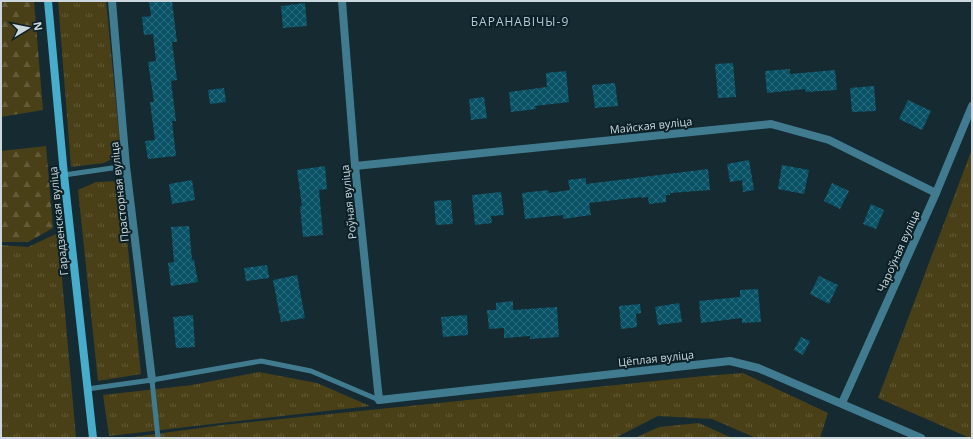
<svg xmlns="http://www.w3.org/2000/svg" width="973" height="439" viewBox="0 0 973 439" font-family="'Open Sans',sans-serif">
  <style>
    .grass { fill: url(#grass-tufts) }
    .forest { fill: url(#forest-firs) }
    .building { fill: url(#building-cross-hatch) }
    .lines { fill: none; stroke-linecap: round; stroke-linejoin: round }
    .service { stroke: #417b8f; stroke-width: 5 }
    .minor { stroke: #417b8f; stroke-width: 8 }
    .secondary { stroke: #48accb; stroke-width: 8 }
    .labels { text-anchor: middle; dominant-baseline: central; stroke-width: 4; stroke-linejoin: round; paint-order: stroke }
    .street-label { font-size: 11px; fill: #ccd8dd; stroke: #0c2027 }
    .neighbourhood-label { font-size: 12px; letter-spacing: 1px; fill: #b2cad3; stroke: #0c2027 }
  </style>
  <defs>
    <pattern id="grass-tufts" width="24" height="20" patternUnits="userSpaceOnUse"><rect width="24" height="20" fill="#494018"/><path d="M3 7l-1-3M5 7V3M7 7l1-3M15 17l-1-3M17 17v-4M19 17l1-3" fill="none" stroke="#625b39"/></pattern>
    <pattern id="forest-firs" width="22" height="20" patternUnits="userSpaceOnUse"><rect width="22" height="20" fill="#494018"/><path d="M5 1l3.5 6h-7zM16 11l3.5 6h-7z" fill="#625b39"/></pattern>
    <pattern id="building-cross-hatch" width="8" height="8" patternUnits="userSpaceOnUse"><rect width="8" height="8" fill="#0a5367"/><path d="M0 0l8 8M0 8l8-8" fill="none" stroke="#2c6b7c"/></pattern>
  </defs>
  <rect width="100%" height="100%" fill="#152a31"/>
  <g class="grass">
    <polygon points="58,1 106,1 121,154 104,163 71,167"/>
    <polygon points="972,149 972,438 970,438 878,398"/>
    <polygon points="121,181 141,374 98,381 78,190 96,182"/>
    <polygon points="58,233 76,438 1,438 1,245 28,247"/>
    <polygon points="259,372 317,383 370,406 109,436 103,395 192,385"/>
    <polygon points="743,373 828,413 820,438 756,438 712,419 658,416 615,438 126,438 222,425 704,376"/>
    <polygon points="699,423 732,438 635,438 659,427"/>
  </g>
  <g class="forest">
    <polygon points="1,1 34,1 43,110 1,117"/>
    <polygon points="46,146 53,228 28,242 1,242 1,151"/>
  </g>
  <g class="building">
    <polygon points="149,1 172,1 177,42 172,42 177,80 171,81 176,121 172,121 176,156 148,159 145,141 155,140 150,102 154,102 148,62 156,61 153,34 144,35 142,17 151,16"/>
    <polygon points="305,3 307,26 283,28 281,6"/>
    <polygon points="733,63 736,97 718,98 715,64"/>
    <polygon points="790,69 790,74 835,70 837,90 806,92 805,89 767,93 765,71"/>
    <polygon points="566,71 569,102 535,106 536,109 511,112 509,92 547,87 546,73"/>
    <polygon points="615,83 618,106 595,108 592,85"/>
    <polygon points="874,86 876,111 852,112 850,88"/>
    <polygon points="224,88 226,102 210,104 208,90"/>
    <polygon points="484,97 487,118 471,120 469,99"/>
    <polygon points="908,100 931,111 922,130 899,119"/>
    <polygon points="749,160 754,190 743,192 742,180 730,182 727,164"/>
    <polygon points="782,165 809,170 804,194 778,189"/>
    <polygon points="325,166 327,189 319,190 323,235 303,237 300,206 302,206 297,170"/>
    <polygon points="708,169 710,190 670,193 670,195 666,195 666,202 649,204 648,197 641,198 641,197 589,203 591,215 563,219 563,215 525,219 522,193 548,190 549,193 570,190 568,180 586,178 586,184"/>
    <polygon points="192,180 195,200 172,204 169,184"/>
    <polygon points="832,183 849,191 840,209 824,201"/>
    <polygon points="501,192 504,215 491,216 492,223 475,225 472,195"/>
    <polygon points="451,200 453,224 436,225 434,201"/>
    <polygon points="871,204 884,210 876,229 863,224"/>
    <polygon points="189,226 192,260 194,260 198,282 171,286 168,263 174,262 171,227"/>
    <polygon points="267,265 269,278 246,281 244,268"/>
    <polygon points="297,275 305,318 281,322 273,280"/>
    <polygon points="819,276 838,285 829,304 810,294"/>
    <polygon points="758,289 761,322 742,323 742,318 701,323 699,301 740,297 740,290"/>
    <polygon points="513,301 513,310 557,307 559,337 530,339 530,336 504,338 504,328 489,329 487,310 496,310 496,303"/>
    <polygon points="679,303 682,322 658,325 655,307"/>
    <polygon points="640,304 641,313 636,314 637,327 621,329 619,306"/>
    <polygon points="193,315 195,347 176,348 173,317"/>
    <polygon points="467,315 468,335 443,337 441,317"/>
    <polygon points="801,337 810,341 803,355 794,350"/>
  </g>
  <g class="lines">
    <g class="service">
      <polyline points="64,175 126,166"/>
      <polyline points="152,380 158,438"/>
      <polyline points="87,389 152,380 261,361 311,371 379,400"/>
    </g>
    <g class="minor">
      <polyline points="112,1 126,166 152,380"/>
      <polyline points="342,1 355,166 379,400 730,361 758,368 921,438"/>
      <polyline points="355,166 771,124 829,140 936,193"/>
      <polyline points="842,403 936,193 972,106"/>
    </g>
    <polyline class="secondary" points="48,1 64,175 93,438"/>
  </g>
  <g class="labels">
    <g class="street-label">
      <text transform="translate(651 125) rotate(-6)">Майская вуліца</text>
      <text transform="translate(119 192) rotate(-96)">Прасторная вуліца</text>
      <text transform="translate(348 202) rotate(-96)">Роўная вуліца</text>
      <text transform="translate(58 221) rotate(-96)">Гарадзенская вуліца</text>
      <text transform="translate(898 251) rotate(-66)">Чароўная вуліца</text>
      <text transform="translate(656 358) rotate(-6)">Цёплая вуліца</text>
    </g>
    <g class="neighbourhood-label">
      <text x="520" y="21">БАРАНАВІЧЫ-9</text>
    </g>
  </g>
  <rect width="973" height="439" fill="none" stroke="#ccd8dd" stroke-width="4"/>
  <g transform="translate(28 28) rotate(80)" stroke="#0c2027" stroke-width="3" paint-order="stroke">
  <path d="M0-3L7 15L0 10L-7 15Z" fill="#ccd8dd"/>
  <text y="-6" font-size="11" font-weight="bold" text-anchor="middle" fill="#ccd8dd">N</text>
  </g>
</svg>
